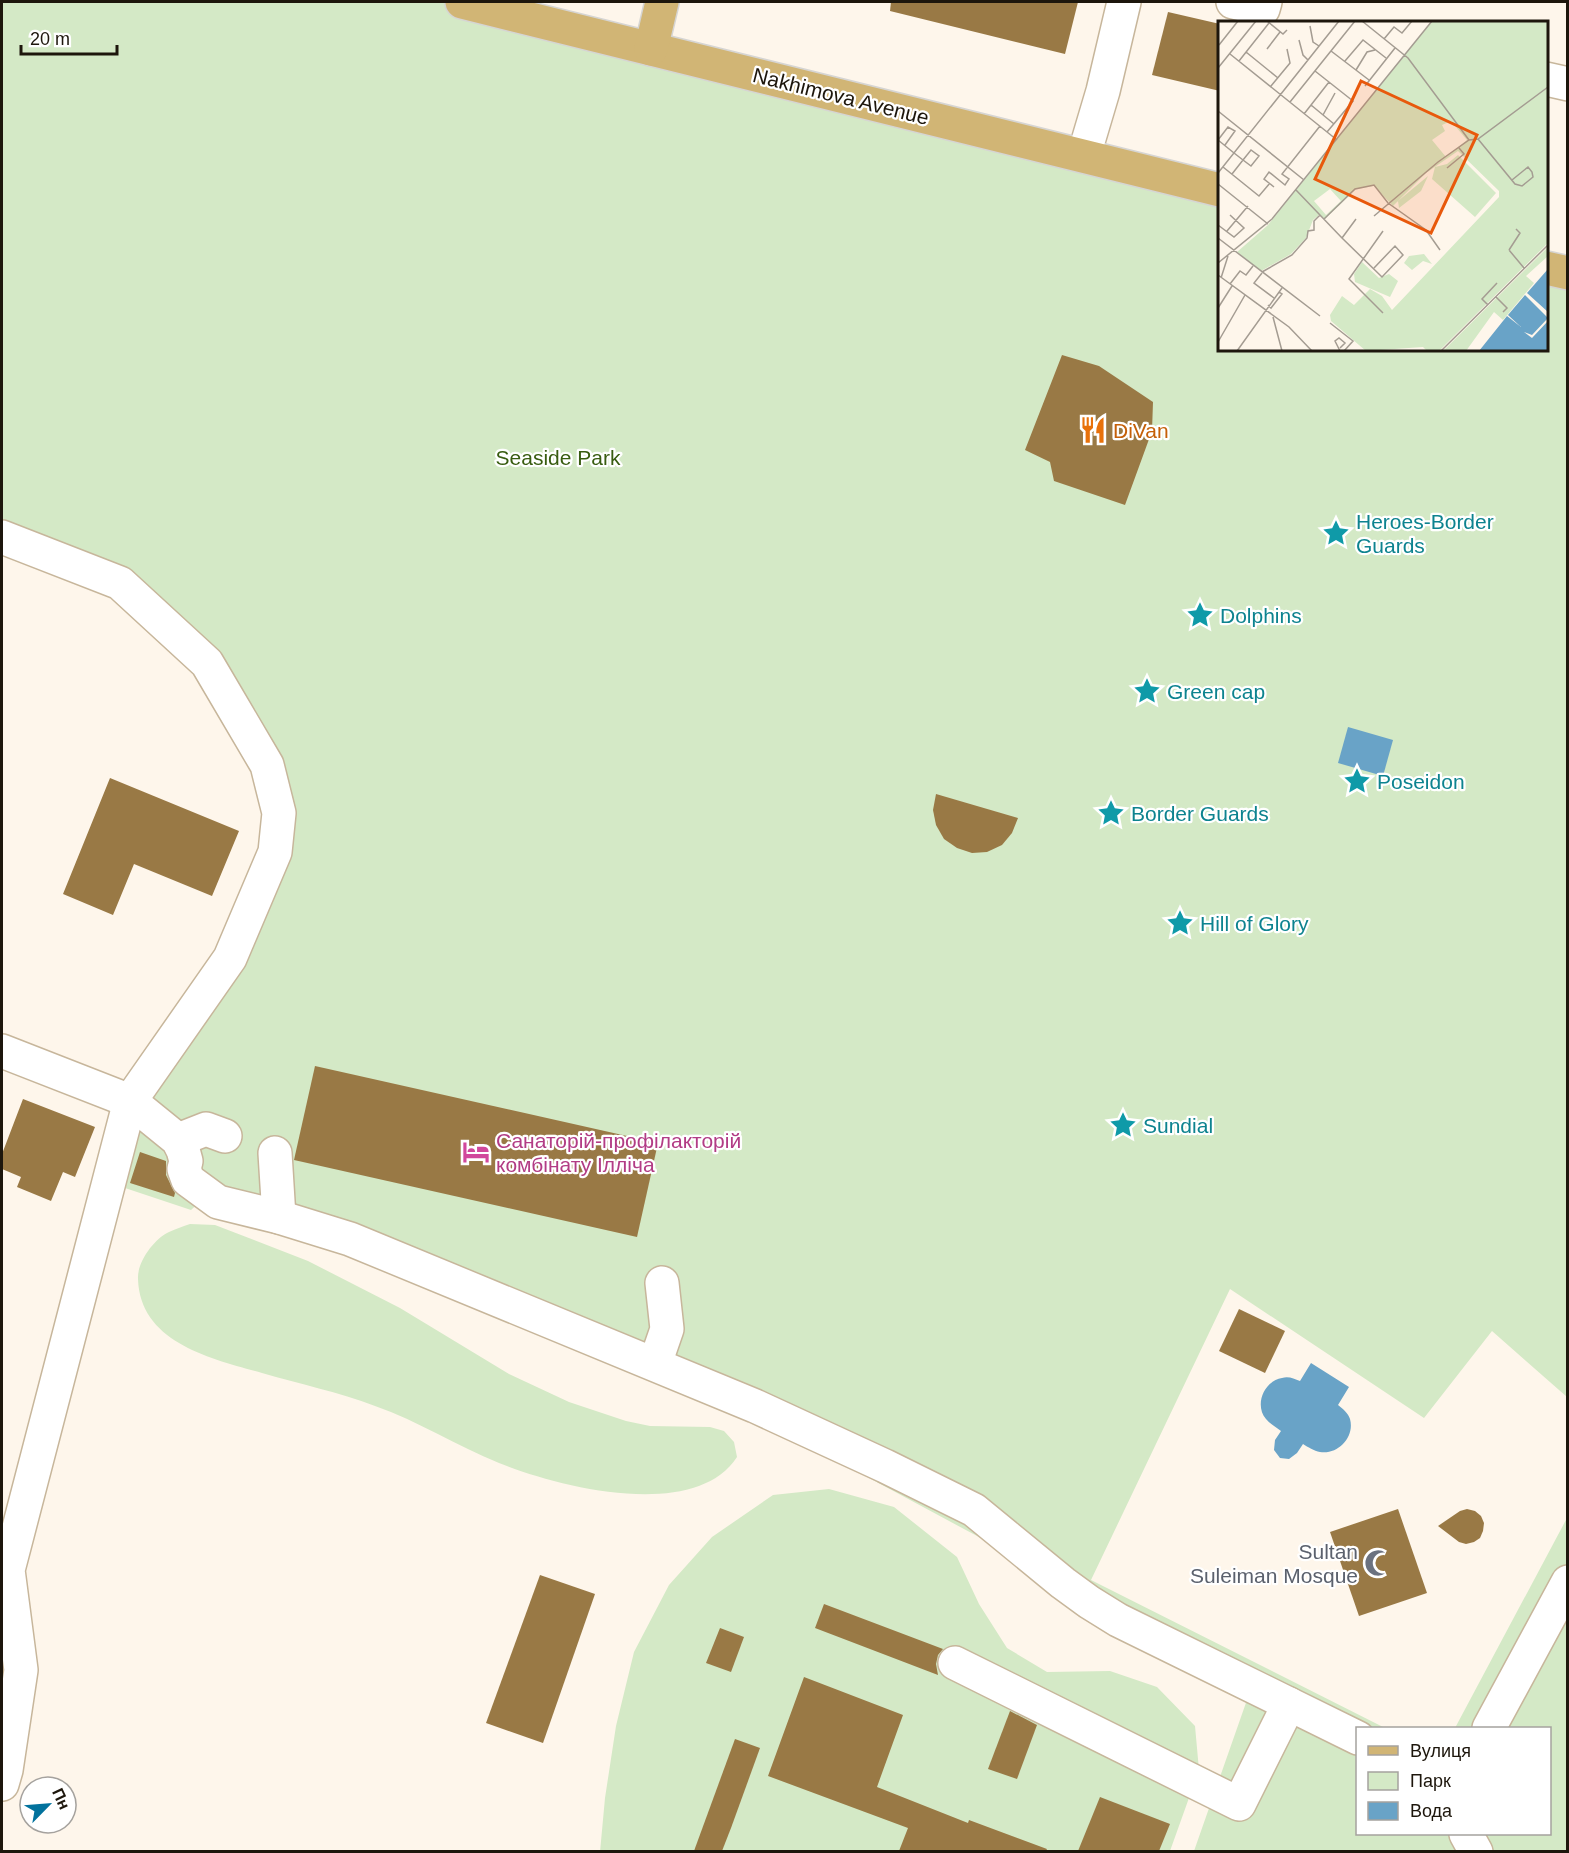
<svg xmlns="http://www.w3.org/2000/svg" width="1569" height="1853" viewBox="0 0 1569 1853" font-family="Arial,sans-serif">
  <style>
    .green { fill: #d4e9c6 }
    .water { fill: #69a3c7 }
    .building { fill: #997945 }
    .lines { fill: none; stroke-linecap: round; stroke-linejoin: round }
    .minor-casing { stroke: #c7b69b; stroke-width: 36 }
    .major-casing { stroke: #d6d5d3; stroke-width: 36 }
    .minor { stroke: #fff; stroke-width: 33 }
    .major { stroke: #d1b575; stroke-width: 33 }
    .labels { text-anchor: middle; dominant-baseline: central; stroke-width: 4.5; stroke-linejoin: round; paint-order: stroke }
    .street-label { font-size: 21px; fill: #1d160c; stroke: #fff }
    .food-label { font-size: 21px; fill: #c56008; stroke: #fff; text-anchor: start }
    .park-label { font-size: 21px; fill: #385c10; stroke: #fff }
    .culture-label { font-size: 21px; fill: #0d838f; stroke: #fff; text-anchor: start }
    .hotel-label { font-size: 21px; fill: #b23c85; stroke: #fff; text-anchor: start }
    .worship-label { font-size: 21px; fill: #5b616d; stroke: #fff; text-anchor: end }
    .inset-road { fill: none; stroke: #a49c92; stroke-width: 1.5 }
    .view { fill: #e8590c; fill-opacity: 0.15; stroke: #e8590c; stroke-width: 3 }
    .inset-edge { fill: none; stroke: #1d160c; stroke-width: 3 }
  </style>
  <rect width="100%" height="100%" fill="#fef6eb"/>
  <g class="green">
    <polygon points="2,2 467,2 1219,186 1220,350 1546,350 1547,266 1567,271 1567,1397 1492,1331 1424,1418 1230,1289 1091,1580 1385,1728 1358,1728 1358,1834 1550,1834 1550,1728 1455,1728 1567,1518 1567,1851 1194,1851 1248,1697 1061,1603 1042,1571 754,1416 203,1199 191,1210 119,1186 137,1103 235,962 262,850 266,816 252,769 196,672 112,593 2,551"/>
    <path d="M190 1224 215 1225 308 1261 400 1308 509 1374 569 1402 626 1421 650 1426 710 1427 724 1431 734 1442 737 1457C695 1522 558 1487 499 1463 457 1446 418 1421 375 1406 339 1392 299 1384 262 1373 212 1359 140 1343 138 1279 137 1262 154 1239 169 1232 176 1229 183 1226 190 1224Z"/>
    <polygon points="829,1489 894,1507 957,1557 979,1604 1007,1648 1047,1672 1110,1671 1157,1687 1195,1726 1199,1770 1170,1851 600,1852 605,1798 616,1726 634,1652 669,1585 712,1537 773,1495"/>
  </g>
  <g class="water">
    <polygon points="1348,727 1393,740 1383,776 1338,763"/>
    <path d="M1311 1363 1349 1387 1338 1405C1343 1409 1348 1413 1350 1419 1355 1437 1338 1455 1320 1452 1314 1451 1308 1447 1303 1444L1297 1453 1289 1459 1280 1458 1274 1450 1275 1440 1281 1431C1276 1427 1270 1424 1266 1419 1254 1405 1264 1381 1282 1378 1289 1376 1294 1379 1300 1381Z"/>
  </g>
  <g class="building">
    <polygon points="891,2 1078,2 1065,54 890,11"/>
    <polygon points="1168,12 1220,24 1220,91 1152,75"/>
    <polygon points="1062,355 1099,366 1153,402 1152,431 1125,505 1054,481 1050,462 1025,450"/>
    <polygon points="110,778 239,831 212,896 134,864 113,915 63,894"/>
    <polygon points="936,794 1018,818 1012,833 1002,845 987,852 972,853 957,848 944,839 936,825 933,810"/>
    <polygon points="315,1066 658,1143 637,1237 294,1160"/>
    <polygon points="23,1099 95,1127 75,1177 63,1172 51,1201 17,1187 21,1177 2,1169 2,1154"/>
    <polygon points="140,1152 166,1161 166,1175 175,1193 174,1197 130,1183"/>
    <polygon points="1239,1309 1285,1331 1265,1373 1219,1351"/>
    <polygon points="1398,1509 1427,1593 1359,1616 1330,1532"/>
    <polygon points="1467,1509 1475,1511 1481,1516 1484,1523 1483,1531 1480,1538 1474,1542 1466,1544 1459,1542 1438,1526 1460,1511"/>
    <polygon points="540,1575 595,1594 543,1743 486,1723"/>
    <polygon points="824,1604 943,1649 938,1655 936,1664 938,1675 815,1628"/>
    <polygon points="720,1628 744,1637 731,1672 706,1663"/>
    <polygon points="804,1677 903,1715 877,1787 968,1823 969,1820 1047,1849 1046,1851 899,1851 908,1828 768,1776"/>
    <polygon points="1010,1711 1037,1725 1017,1779 988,1769"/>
    <polygon points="735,1739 760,1748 731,1828 722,1851 694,1851"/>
    <polygon points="1100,1797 1170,1824 1159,1851 1078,1851"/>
  </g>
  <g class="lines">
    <defs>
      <g id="minor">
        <polyline points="1233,2 1263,9 1265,2"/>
        <polyline points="1546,79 1568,84"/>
        <polyline points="1084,155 1103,91 1124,2"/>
        <polyline points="2,537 120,583 207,663 267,765 279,813 275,852 230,958 130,1101 8,1570 21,1670 6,1770 2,1784"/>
        <polyline points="2,1051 130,1101 178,1140 183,1150 186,1161 184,1169 188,1180 218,1202 279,1217 350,1239 755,1406 885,1466 974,1510 1063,1583 1089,1602 1118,1620 1358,1738"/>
        <polyline points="178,1140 206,1129 225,1136"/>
        <polyline points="275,1153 279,1217"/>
        <polyline points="655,1364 667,1329 662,1283"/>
        <polyline points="955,1663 1239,1804 1289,1704"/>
        <polyline points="1489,1728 1568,1582"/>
        <polyline points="1466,1834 1476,1852"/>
      </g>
      <g id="major">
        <polyline points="462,2 1220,190"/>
        <polyline points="651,49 662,2"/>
        <polyline points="1546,268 1568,273"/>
      </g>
    </defs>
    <use href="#minor" class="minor-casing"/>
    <use href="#major" class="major-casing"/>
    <use href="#minor" class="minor"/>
    <use href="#major" class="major"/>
  </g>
  <defs>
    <symbol id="restaurant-bare" viewBox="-9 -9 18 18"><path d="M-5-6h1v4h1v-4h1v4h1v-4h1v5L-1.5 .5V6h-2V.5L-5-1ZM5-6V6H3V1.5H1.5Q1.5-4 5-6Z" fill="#e8710a" stroke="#fff" stroke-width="2.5" paint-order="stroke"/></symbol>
    <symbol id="sight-bare" viewBox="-9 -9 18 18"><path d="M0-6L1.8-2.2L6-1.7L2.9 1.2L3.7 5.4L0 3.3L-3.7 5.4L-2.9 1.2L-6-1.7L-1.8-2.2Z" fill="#0f9aa8" stroke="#fff" stroke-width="2.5" paint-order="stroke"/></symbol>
    <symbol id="hotel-bare" viewBox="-9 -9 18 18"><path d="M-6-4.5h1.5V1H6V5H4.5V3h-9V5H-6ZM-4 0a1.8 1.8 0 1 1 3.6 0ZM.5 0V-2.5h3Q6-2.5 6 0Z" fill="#d1479c" stroke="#fff" stroke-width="2.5" paint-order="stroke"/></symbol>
    <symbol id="mosque-bare" viewBox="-9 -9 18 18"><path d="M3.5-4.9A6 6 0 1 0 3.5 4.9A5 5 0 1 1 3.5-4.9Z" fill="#6b7280" stroke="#fff" stroke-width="2.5" paint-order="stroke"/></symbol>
  </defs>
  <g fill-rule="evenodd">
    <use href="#restaurant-bare" x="1074" y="411" width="38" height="38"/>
    <use href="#sight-bare" x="1317" y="514" width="38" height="38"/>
    <use href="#sight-bare" x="1181" y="596" width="38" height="38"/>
    <use href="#sight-bare" x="1128" y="672" width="38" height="38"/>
    <use href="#sight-bare" x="1338" y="762" width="38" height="38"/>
    <use href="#sight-bare" x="1092" y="794" width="38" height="38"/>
    <use href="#sight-bare" x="1161" y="904" width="38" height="38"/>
    <use href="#sight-bare" x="1104" y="1106" width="38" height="38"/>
    <use href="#hotel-bare" x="457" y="1133" width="38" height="38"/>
    <use href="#mosque-bare" x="1359" y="1544" width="38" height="38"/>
  </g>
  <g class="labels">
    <g class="street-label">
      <text transform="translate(841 96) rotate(14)">Nakhimova Avenue</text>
    </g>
    <g class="food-label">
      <text x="1113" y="430">DiVan</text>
    </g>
    <g class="park-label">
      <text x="558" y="457">Seaside Park</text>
    </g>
    <g class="culture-label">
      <text x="1356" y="521">Heroes-Border<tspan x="1356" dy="24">Guards</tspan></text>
      <text x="1220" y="615">Dolphins</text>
      <text x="1167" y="691">Green cap</text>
      <text x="1377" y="781">Poseidon</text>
      <text x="1131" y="813">Border Guards</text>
      <text x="1200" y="923">Hill of Glory</text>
      <text x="1143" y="1125">Sundial</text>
    </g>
    <g class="hotel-label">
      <text x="496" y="1140">Санаторій-профілакторій<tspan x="496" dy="24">комбінату Ілліча</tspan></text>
    </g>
    <g class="worship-label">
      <text x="1358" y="1551">Sultan<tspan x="1358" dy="24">Suleiman Mosque</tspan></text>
    </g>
  </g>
  <g transform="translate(1218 21)">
    <rect width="330" height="330" fill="#fef6eb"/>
    <path d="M214 0H330V222L221 330H209L205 326 148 330 113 300 112 294 124 275 136 284 152 268 164 275 174 289 281 176V170L240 130 208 152 175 185 156 165 138 168 107 198 101 194 95 199 88 217 73 233 43 250 19 231 50 204ZM233 100 249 119 228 136 214 119 227 110 224 104ZM112 168 123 180 108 194 96 180ZM240 134 278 172 257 196 214 158 217 146 229 143ZM210 155 203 170 181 187 180 180ZM330 226V235L308 255 316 262 285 299 276 291 248 330H225ZM206 233 214 243 205 240 194 249 186 242 191 235ZM144 241 161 257 171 253 180 260 172 276 137 261 136 253Z" fill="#d4e9c6" fill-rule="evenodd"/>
    <path d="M330 248V291L309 272ZM307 274 330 297 314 314 306 311 314 317 330 300V330H261L289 295 303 306 290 294Z" fill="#69a3c7"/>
    <path class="inset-road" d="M49 0 65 13 69 9M144 0 190 37 251 119M92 5 95 21 101 25M166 18 176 6 184 12 194 0M81 19 85 34 90 39M1 24 20 0M49 28 62 11M113 30 151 59M28 31 60 57M12 33 119 119M21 40 51 2M127 40 145 19 168 37M0 47 38 0M138 49 149 31 157 29M97 50 135 80 109 111M53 65 72 42 69 28M147 65 177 27M72 81 137 0M93 84 116 103M0 90 86 159M86 93 111 61M105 94 117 72M260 118 297 163 304 165 315 156 314 151 310 146 294 159M0 119 16 132 25 139 33 145 41 135 33 129 25 139 14 153M0 119 10 106 17 110 7 124M5 146 41 175 52 162M229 147 246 133 241 127M0 152 121 0M0 163 50 203M56 166 46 158 51 151 67 164 71 158 64 153 102 105M78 169 124 217 164 256 185 234 177 225 156 247M156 195 220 141 251 119 260 118 330 66M106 198 137 168 156 164 170 182 208 209 222 229M0 204 16 216 26 207 12 194M9 210 30 185M165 210 131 258 165 292M0 217 102 295M124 217 138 198M291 229 302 212 298 208M291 229 306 247M0 242 54 198 214 0M44 251 74 234 89 217 90 210 96 209V200L102 194M44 252 36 262 56 277M0 254 71 306 94 330M3 257 10 235M12 263 22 250 28 254 35 245M278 276 289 287 285 291M50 284 53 287 64 273 61 271M270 284 264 278 279 262M0 287 14 265M55 296 64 330M112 302 135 320 126 330M0 321 27 274M19 330 64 267M122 330 117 320 121 317 127 322 122 327M223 330 330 224"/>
    <path class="view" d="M143 60 259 114 213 212 97 158Z"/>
    <rect width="330" height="330" class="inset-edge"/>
  </g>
  <rect width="1569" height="1853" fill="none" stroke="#1d160c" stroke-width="6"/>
  <rect x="1356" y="1727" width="195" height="108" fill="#ffffff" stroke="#a5a29e" stroke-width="1.5"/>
  <rect x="1368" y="1746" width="30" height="9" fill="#d1b575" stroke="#a5a29e" stroke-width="1.5"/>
  <text x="1410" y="1757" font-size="18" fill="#1d160c">Вулиця</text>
  <rect x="1368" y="1772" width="30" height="18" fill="#d4e9c6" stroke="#a5a29e" stroke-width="1.5"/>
  <text x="1410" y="1787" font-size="18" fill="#1d160c">Парк</text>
  <rect x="1368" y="1802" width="30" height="18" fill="#69a3c7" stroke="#a5a29e" stroke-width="1.5"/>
  <text x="1410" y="1817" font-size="18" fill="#1d160c">Вода</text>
  <g transform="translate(48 1805) rotate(65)"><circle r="28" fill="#ffffff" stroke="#a5a29e" stroke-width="1.5"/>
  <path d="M0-4.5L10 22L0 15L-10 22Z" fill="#02729d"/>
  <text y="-9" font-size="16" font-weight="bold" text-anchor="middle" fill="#1d160c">Пн</text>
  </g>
  <path d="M21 45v9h96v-9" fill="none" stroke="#1d160c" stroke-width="3"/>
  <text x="30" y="45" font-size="18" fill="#1d160c" stroke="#ffffff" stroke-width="4.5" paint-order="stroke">20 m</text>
</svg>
